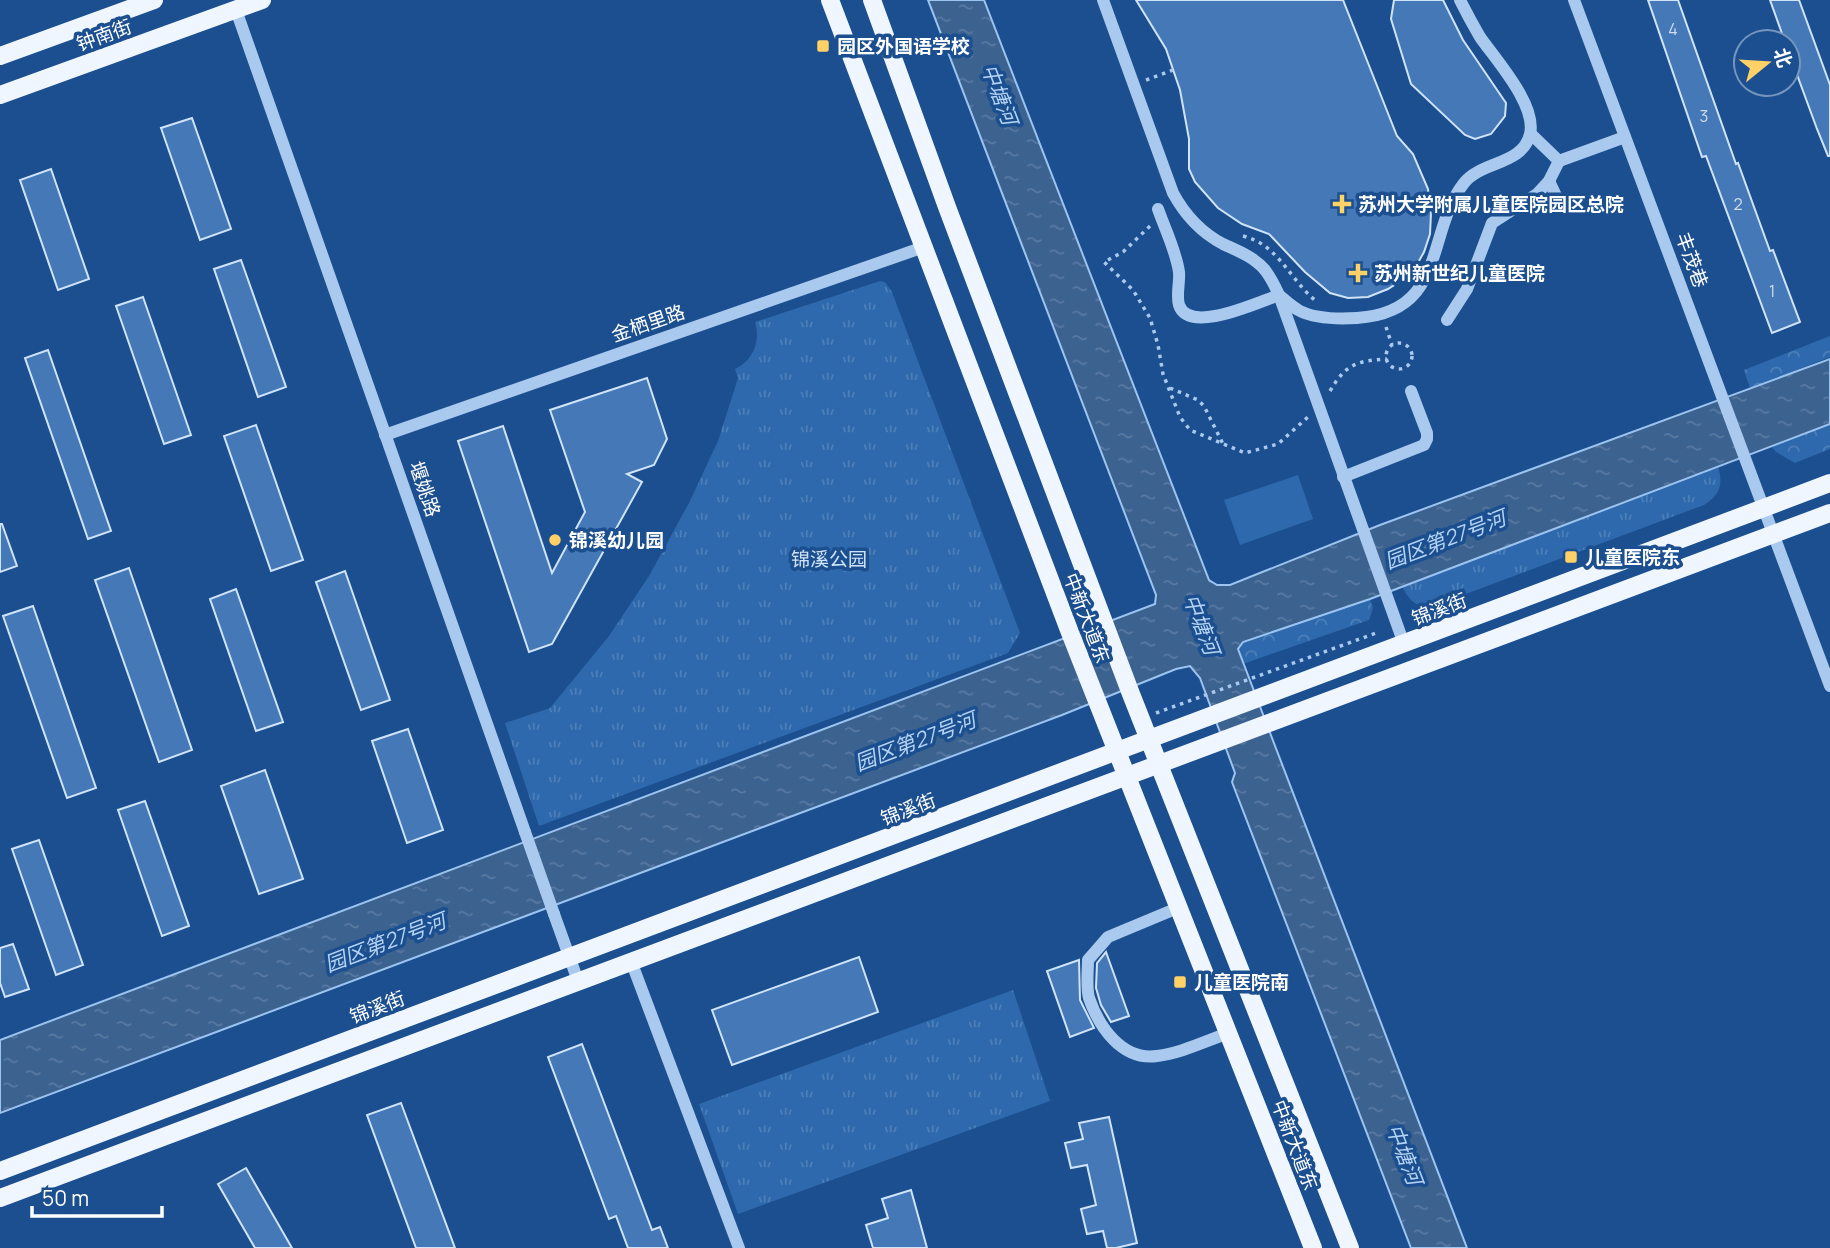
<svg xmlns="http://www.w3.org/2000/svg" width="1830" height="1248" viewBox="0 0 1830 1248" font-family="Manrope,'Noto Sans SC',sans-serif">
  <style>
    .grass { fill: url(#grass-tufts) }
    .forest { fill: url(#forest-crowns) }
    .garden { fill: #2e69ad }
    .water { fill: url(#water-ripples); stroke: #9cc4f0; stroke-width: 2 }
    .building { fill: #4478b7; stroke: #cfe3fa; stroke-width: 2 }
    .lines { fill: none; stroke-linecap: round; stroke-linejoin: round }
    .path { stroke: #a9c9ee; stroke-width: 3.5; stroke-dasharray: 3.5 5; stroke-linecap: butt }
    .minor { stroke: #a9c9ee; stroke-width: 12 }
    .major { stroke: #f0f6ff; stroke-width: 18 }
    .minor-bridge { stroke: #a9c9ee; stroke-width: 12 }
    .poi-dot { fill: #ffd166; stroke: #1b4f8f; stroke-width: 2.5 }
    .labels { text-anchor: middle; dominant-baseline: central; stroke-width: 7; stroke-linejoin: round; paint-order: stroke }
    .number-label { font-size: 16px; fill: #d0dded }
    .street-label { font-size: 19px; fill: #fff; stroke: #1b4f8f }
    .poi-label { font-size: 19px; font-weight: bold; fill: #fff; stroke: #1b4f8f; text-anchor: start }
    .park-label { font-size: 19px; fill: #cfe3fa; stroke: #1b4f8f }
    .water-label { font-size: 21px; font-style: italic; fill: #b5d3f5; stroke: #1b4f8f }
  </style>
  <defs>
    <pattern id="grass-tufts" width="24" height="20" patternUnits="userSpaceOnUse" patternTransform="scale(1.75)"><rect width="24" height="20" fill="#2e69ad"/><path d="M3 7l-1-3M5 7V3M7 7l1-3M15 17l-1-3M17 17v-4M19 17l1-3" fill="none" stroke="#4d80b9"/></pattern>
    <pattern id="forest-crowns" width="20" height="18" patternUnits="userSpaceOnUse" patternTransform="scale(1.75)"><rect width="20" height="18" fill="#2e69ad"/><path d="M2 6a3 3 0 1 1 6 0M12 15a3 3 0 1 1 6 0" fill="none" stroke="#4d80b9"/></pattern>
    <pattern id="water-ripples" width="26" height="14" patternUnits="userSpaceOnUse" patternTransform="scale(1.75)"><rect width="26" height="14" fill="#3c6290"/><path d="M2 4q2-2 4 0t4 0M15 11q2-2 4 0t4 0" fill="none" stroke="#597aa1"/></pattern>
  </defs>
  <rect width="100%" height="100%" fill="#1b4f8f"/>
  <g class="grass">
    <path d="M880 281 885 282 892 292 1020 633 1008 653 539 826 505 723 550 708 609 636 649 576 689 503 718 441 738 378 735 369C753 361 761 341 755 322Z"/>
    <path d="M1718 466C1723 484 1721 494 1704 505L1431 607C1416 608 1408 599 1402 586Z"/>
    <polygon points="1013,990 1050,1101 738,1214 699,1104"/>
  </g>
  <g class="forest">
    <polygon points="1830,336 1830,357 1750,388 1744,370"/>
    <polygon points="1830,424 1830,449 1795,463 1776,452 1771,446"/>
    <polygon points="1370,599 1373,608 1369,620 1243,664 1238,649 1243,643"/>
  </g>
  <polygon class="garden" points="1298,475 1313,519 1240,545 1224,500"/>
  <polygon class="water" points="928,0 984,0 1209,580 1217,585 1230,585 1380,525 1830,359 1830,424 1370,599 1243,642 1238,649 1467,1248 1411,1248 1232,782 1235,773 1200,678 1190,666 1176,669 1062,715 0,1113 0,1040 1155,604 1156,595"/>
  <g class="building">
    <polygon points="1136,0 1343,0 1397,136 1413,154 1428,189 1431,213 1430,234 1424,252 1415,268 1405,278 1388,289 1368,297 1348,298 1330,293 1305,272 1269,234 1242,224 1218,208 1195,182 1189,169 1189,139 1180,90 1166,49"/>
    <polygon points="1394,0 1443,0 1463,40 1506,103 1505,116 1491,134 1475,139 1465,135 1411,84 1391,19"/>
    <polygon points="1648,0 1678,0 1736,164 1738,163 1770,251 1773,250 1800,322 1772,333 1706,156 1702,157"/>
    <polygon points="1770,0 1799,0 1830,85 1830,156 1828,156 1817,129 1788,50 1788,42 1785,42"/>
    <polygon points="192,118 231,229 200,240 161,128"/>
    <polygon points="51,169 89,279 58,290 20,180"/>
    <polygon points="241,260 286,387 258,397 214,269"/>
    <polygon points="143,297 191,435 164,444 116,306"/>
    <polygon points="48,350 111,531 88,539 25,358"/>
    <polygon points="647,378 667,439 654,465 627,474 642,482 552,644 529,652 458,441 503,426 552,573 585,512 550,410"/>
    <polygon points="256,425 303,560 271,571 224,436"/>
    <polygon points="0,524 2,524 17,566 0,572"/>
    <polygon points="129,568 192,750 159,762 95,580"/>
    <polygon points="345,571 390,700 361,710 316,582"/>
    <polygon points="236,589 283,722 256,731 210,599"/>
    <polygon points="33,606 96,788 67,798 3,616"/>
    <polygon points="408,729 443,830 407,843 372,741"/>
    <polygon points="265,770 303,879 259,894 221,786"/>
    <polygon points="145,801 189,926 162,936 118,810"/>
    <polygon points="39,840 83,965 56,975 12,849"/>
    <polygon points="13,944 29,989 5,997 0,983 0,948"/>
    <polygon points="1106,952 1129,1016 1111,1022 1101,1005 1096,988 1097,963"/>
    <polygon points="859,957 878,1012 732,1065 712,1010"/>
    <polygon points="1079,960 1080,1000 1094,1028 1070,1037 1047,971"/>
    <polygon points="582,1044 652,1230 660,1227 668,1248 628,1248 616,1216 609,1219 548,1057"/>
    <polygon points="401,1103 455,1248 416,1248 367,1115"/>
    <polygon points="1109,1117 1137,1243 1116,1248 1107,1248 1103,1231 1087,1234 1081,1209 1096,1205 1087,1165 1071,1168 1065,1143 1083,1139 1079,1123"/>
    <polygon points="246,1168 292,1248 255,1248 218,1184"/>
    <polygon points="911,1190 927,1248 873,1248 866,1225 888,1218 882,1199"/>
  </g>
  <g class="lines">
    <g class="path">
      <polyline points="1146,80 1173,70"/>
      <polyline points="1150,226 1123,252 1104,262 1133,290 1150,318 1158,345 1163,374 1180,417 1190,430 1245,453 1278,444 1309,416"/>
      <path d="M1243 236C1279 245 1289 279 1316 301"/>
      <polyline points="1386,327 1392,345"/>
      <circle cx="1399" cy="356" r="13"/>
      <polyline points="1170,388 1198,400 1204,406 1223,444"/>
      <path d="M1330 391C1346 364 1356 361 1387 359"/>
      <polyline points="1156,713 1379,632"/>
    </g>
    <g class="minor">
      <path d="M1103 0 1173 193C1185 215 1200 232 1223 244 1238 251 1254 257 1265 270 1271 278 1275 286 1279 295L1404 644"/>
      <polyline points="1574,0 1830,686"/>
      <polyline points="236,10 525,832"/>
      <polyline points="1559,161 1625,137"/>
      <polyline points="1549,181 1561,206"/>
      <path d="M1158 209C1165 229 1176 251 1179 272 1180 283 1176 295 1179 305 1189 335 1258 302 1279 295 1285 300 1292 307 1300 311 1316 319 1340 319 1357 318 1448 312 1425 233 1464 183 1481 161 1523 165 1530 134 1537 105 1496 60 1480 37 1473 25 1466 12 1460 0"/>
      <polyline points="1447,320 1467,289 1492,223 1537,194 1549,181 1559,161 1531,134"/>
      <polyline points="385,435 924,247"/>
      <polyline points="1343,477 1424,445 1427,439 1427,433 1411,391"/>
      <path d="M1180 907 1108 937 1088 960C1088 972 1086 987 1089 998 1099 1027 1122 1061 1157 1056 1182 1053 1205 1041 1229 1033"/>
      <polyline points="554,914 578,981"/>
      <polyline points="631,961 739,1248"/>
    </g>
    <g class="major">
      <polyline points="830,0 1069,630 1313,1248"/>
      <polyline points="872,0 947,207 1131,694 1350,1248"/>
      <polyline points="0,56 154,0"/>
      <polyline points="0,95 262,0"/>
      <polyline points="0,1171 1830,483"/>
      <polyline points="0,1198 1830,513"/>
    </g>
    <polyline class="minor-bridge" points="525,832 554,914"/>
  </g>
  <g class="poi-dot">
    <rect x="816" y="39" width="14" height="14" rx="3.5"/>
    <path d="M1338.5 193.5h7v7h7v7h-7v7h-7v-7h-7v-7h7z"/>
    <path d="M1354.5 262.5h7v7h7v7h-7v7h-7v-7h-7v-7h7z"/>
    <circle cx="555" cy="540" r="7"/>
    <rect x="1564" y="550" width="14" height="14" rx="3.5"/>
    <rect x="1173" y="975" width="14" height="14" rx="3.5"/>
  </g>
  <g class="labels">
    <g class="number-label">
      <text x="1673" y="29">4</text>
      <text x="1704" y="116">3</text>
      <text x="1738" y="204">2</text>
      <text x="1772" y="291">1</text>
    </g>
    <g class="street-label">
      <text transform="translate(104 35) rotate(-20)">钟南街</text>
      <text transform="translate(1692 260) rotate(70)">丰茂巷</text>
      <text transform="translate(648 323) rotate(-19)">金栖里路</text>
      <text transform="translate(425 489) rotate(71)">堰姚路</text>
      <text transform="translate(1439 609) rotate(-21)">锦溪街</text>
      <text transform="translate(1087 618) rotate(69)">中新大道东</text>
      <text transform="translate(908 809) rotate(-21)">锦溪街</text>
      <text transform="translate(377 1007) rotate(-21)">锦溪街</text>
      <text transform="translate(1295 1145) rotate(69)">中新大道东</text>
    </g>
    <g class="poi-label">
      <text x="837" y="46">园区外国语学校</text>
      <text x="1358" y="204">苏州大学附属儿童医院园区总院</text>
      <text x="1374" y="273">苏州新世纪儿童医院</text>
      <text x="569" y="540">锦溪幼儿园</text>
      <text x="1585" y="557">儿童医院东</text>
      <text x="1194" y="982">儿童医院南</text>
    </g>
    <g class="park-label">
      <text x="829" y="559">锦溪公园</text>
    </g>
    <g class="water-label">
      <text transform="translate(1000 94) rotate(69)">中塘河</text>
      <text transform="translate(1445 539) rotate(-21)">园区第27号河</text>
      <text transform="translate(1202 624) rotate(69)">中塘河</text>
      <text transform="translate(915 741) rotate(-21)">园区第27号河</text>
      <text transform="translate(385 942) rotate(-21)">园区第27号河</text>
      <text transform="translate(1405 1154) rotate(69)">中塘河</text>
    </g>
  </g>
  <g transform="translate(1767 63) rotate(72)"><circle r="33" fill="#1b4f8f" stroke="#7695bc" stroke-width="2"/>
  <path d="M0-5L12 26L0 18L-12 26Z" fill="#ffd166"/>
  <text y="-10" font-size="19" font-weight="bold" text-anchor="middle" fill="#ffffff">北</text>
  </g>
  <path d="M32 1206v10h130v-10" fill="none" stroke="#ffffff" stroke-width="3.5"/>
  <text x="42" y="1206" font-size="21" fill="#ffffff" stroke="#1b4f8f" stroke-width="5" paint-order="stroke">50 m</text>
</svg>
